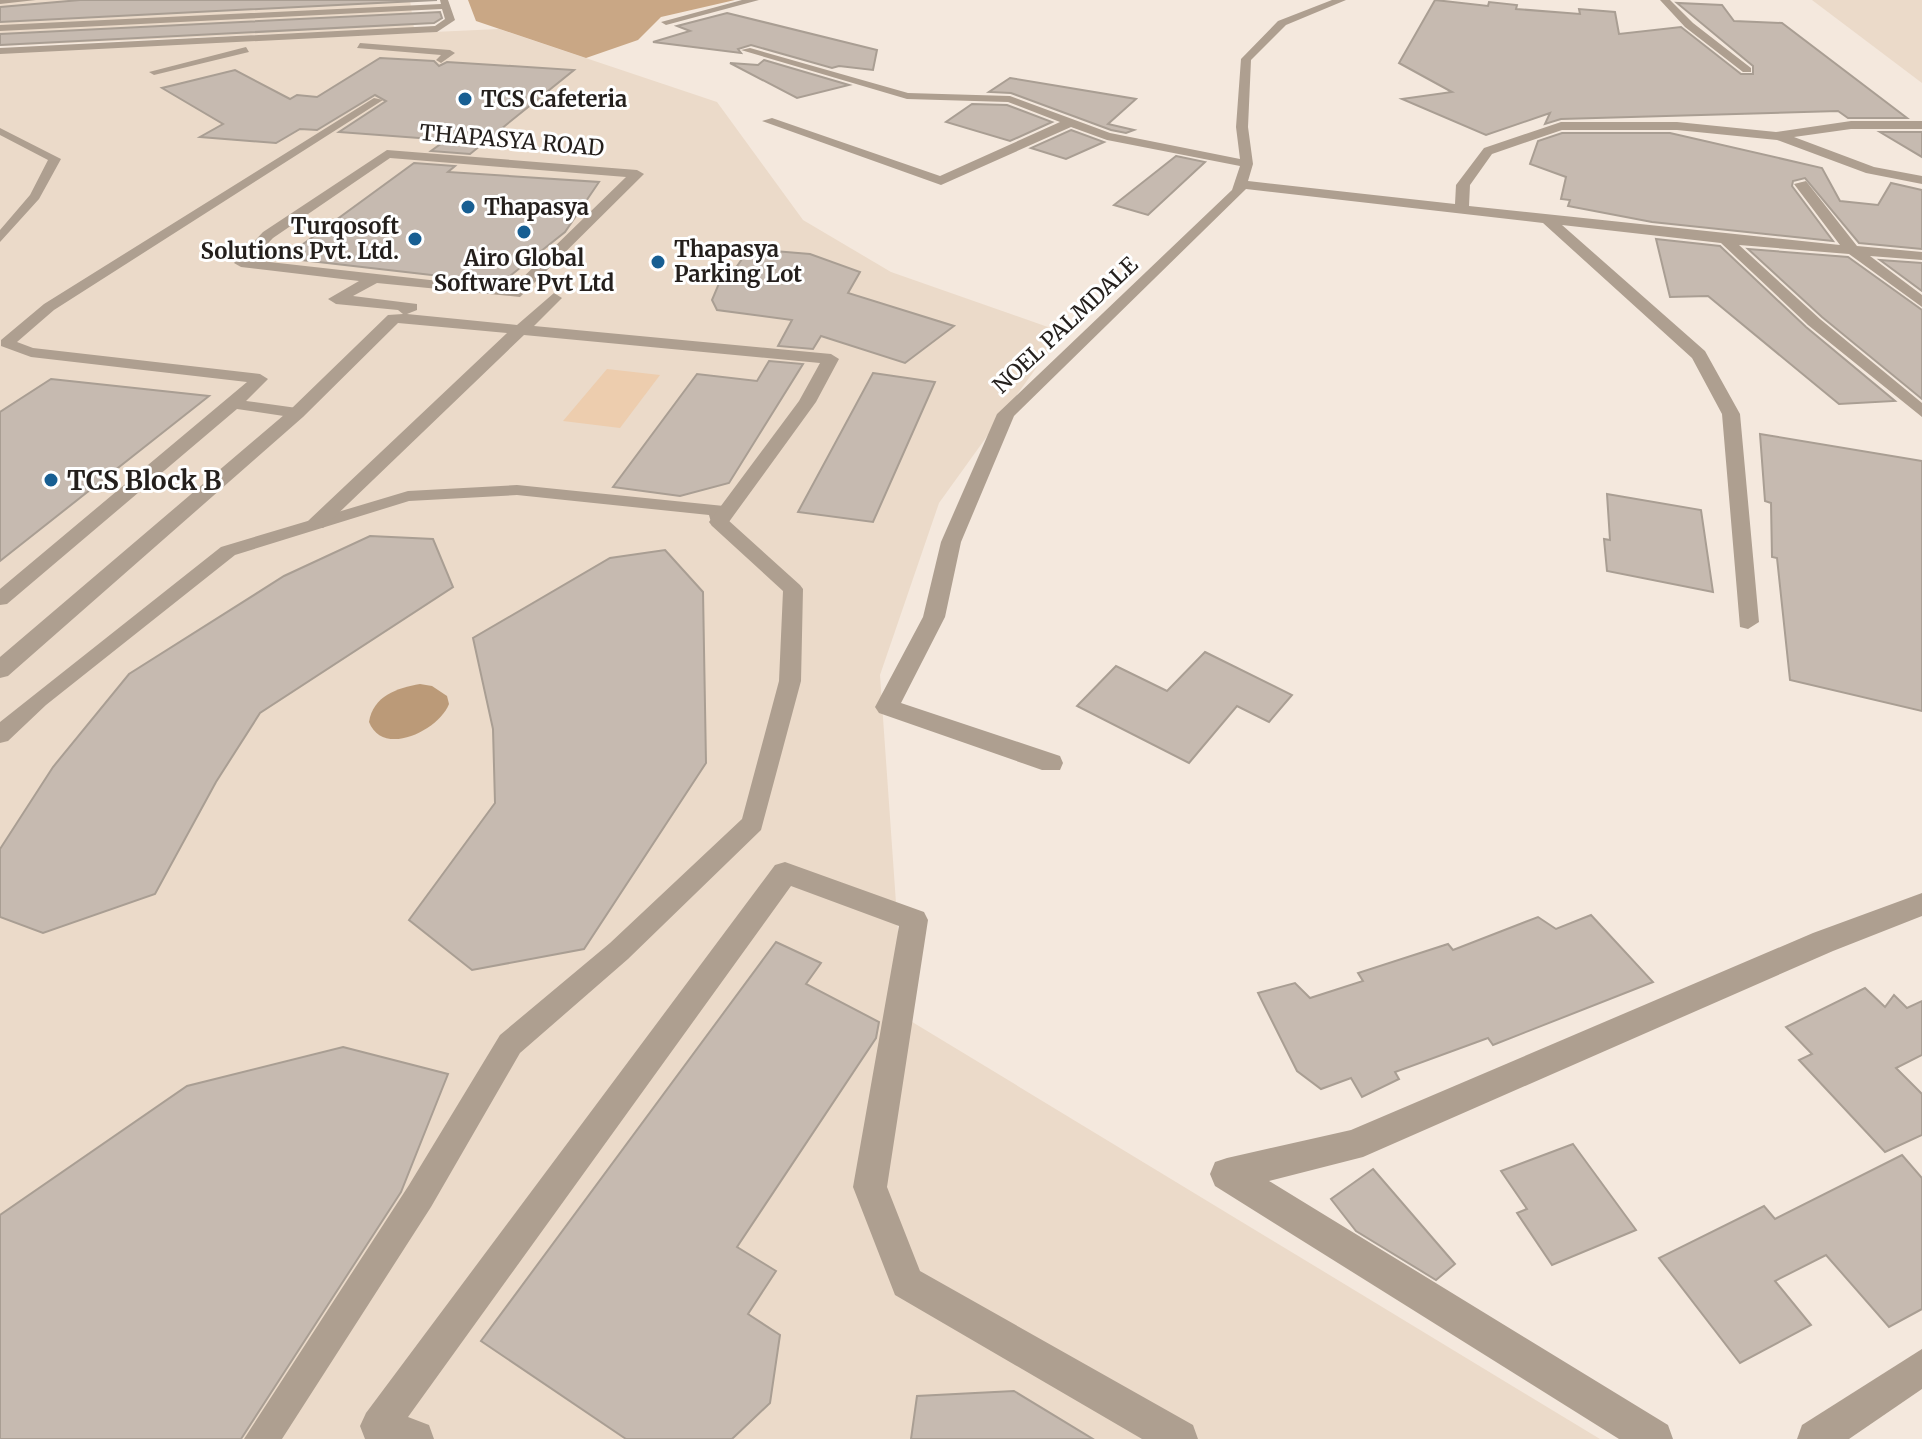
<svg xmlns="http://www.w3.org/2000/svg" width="1922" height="1439" viewBox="0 0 1922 1439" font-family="Merriweather,serif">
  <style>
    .built { fill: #ebdac9 }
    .green { fill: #edcdae }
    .forest { fill: #c9a785 }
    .water { fill: #bb9a78 }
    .building { fill: #c6bab0; stroke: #a99e93; stroke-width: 2 }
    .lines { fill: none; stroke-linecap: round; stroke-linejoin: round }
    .lane { fill: #ae9f90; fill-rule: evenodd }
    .street { fill: #ae9f90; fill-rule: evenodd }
    .poi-dot { fill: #175e92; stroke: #fff; stroke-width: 3 }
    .labels { text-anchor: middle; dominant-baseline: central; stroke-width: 6; stroke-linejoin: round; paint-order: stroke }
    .far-poi-label { font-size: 22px; font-weight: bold; fill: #241f1c; stroke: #fff; text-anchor: start }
    .far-street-label { font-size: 22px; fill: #241f1c; stroke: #fff }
    .poi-label { font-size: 26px; font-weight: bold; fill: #241f1c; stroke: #fff; text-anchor: start }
  </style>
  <rect width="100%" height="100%" fill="#f4e8dd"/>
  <g class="built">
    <polygon points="0,0 410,0 414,28 0,46"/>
    <polygon points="1812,0 1922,0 1922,83"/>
    <polygon points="499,29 717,102 803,220 891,272 1062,332 939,503 880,675 904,1017 1600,1439 0,1439 0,52"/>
  </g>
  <polygon class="green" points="607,369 660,375 620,428 563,421"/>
  <polygon class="forest" points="468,0 735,0 661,17 638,40 586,58 476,21"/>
  <path class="water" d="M420 684 432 686 447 696 449 704C439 730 383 758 369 722 373 696 397 688 420 684Z"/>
  <g class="building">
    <polygon points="80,0 437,0 0,22 0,7"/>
    <polygon points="1435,0 1488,6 1489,2 1517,5 1516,9 1580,14 1579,9 1615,12 1619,34 1681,27 1741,74 1753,74 1753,66 1677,3 1722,5 1734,21 1782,23 1907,118 1848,118 1838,111 1561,119 1545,124 1550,113 1486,135 1402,99 1452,92 1399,63"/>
    <polygon points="440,12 442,18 434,23 0,45 0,34"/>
    <polygon points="727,13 877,50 873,70 839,66 832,68 751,45 738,49 741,53 653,42 690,31 677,26"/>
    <polygon points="380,58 434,61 439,66 447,62 574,70 470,154 431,151 446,140 339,132 386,101 375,95 317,130 300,129 276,143 200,137 223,124 162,88 235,70 290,99 297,95 317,97"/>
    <polygon points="764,60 849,85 797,98 730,63 758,65"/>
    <polygon points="1010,78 1136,99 1108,124 1134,130 1126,133 1111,130 1011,93 989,92"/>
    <polygon points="972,104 1007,105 1052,122 1010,141 946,122"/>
    <polygon points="1071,130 1104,142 1066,159 1031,148"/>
    <polygon points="1880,132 1922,132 1922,157"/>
    <polygon points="1562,133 1670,133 1822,168 1840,201 1878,205 1891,183 1922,190 1922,249 1859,243 1805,178 1793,181 1792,186 1833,241 1652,222 1568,206 1570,200 1561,199 1566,177 1530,164 1538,141"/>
    <polygon points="1176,156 1205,162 1148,215 1114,205"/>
    <polygon points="414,163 455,166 448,172 599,182 565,232 501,283 284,258"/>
    <polygon points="1656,239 1720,246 1806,327 1895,401 1839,404 1708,296 1670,297"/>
    <polygon points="749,249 810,254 860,272 848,293 954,326 905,363 821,336 813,349 778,346 792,320 717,310 712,300 720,281 726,282"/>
    <polygon points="1748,249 1848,257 1922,310 1922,399 1822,317"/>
    <polygon points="1880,260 1922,263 1922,291"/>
    <polygon points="769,361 803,364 729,483 680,496 613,487 697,374 757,381"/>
    <polygon points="873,373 935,382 873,522 798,512"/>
    <polygon points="51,379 209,396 0,561 0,412"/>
    <polygon points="1760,434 1922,461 1922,711 1790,680 1777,558 1772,557 1771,503 1765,501"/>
    <polygon points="1607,494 1701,510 1713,592 1607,571 1604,539 1610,540"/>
    <polygon points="370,536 433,539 453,587 260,713 216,782 155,894 43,933 0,917 0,849 53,767 129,674 284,576"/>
    <polygon points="665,550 703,592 706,763 584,949 472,970 409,920 495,803 493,729 473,638 610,558"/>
    <polygon points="1205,652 1292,695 1269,722 1237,706 1189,763 1077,706 1116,666 1167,691"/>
    <polygon points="1591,915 1653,982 1493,1045 1488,1038 1395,1072 1399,1079 1362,1097 1351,1078 1321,1089 1297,1071 1258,993 1295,983 1310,998 1363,981 1358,973 1448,944 1453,950 1538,917 1556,929"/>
    <polygon points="776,942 821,963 806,984 879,1022 876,1038 737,1247 776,1271 748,1314 780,1335 770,1403 732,1439 626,1439 481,1341"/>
    <polygon points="1865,988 1885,1007 1894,995 1907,1008 1922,1001 1922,1055 1896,1068 1922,1094 1922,1135 1885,1152 1799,1060 1812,1054 1786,1027"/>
    <polygon points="343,1047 448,1074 401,1192 241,1439 0,1439 0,1215 187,1086"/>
    <polygon points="1573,1144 1636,1230 1552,1265 1517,1213 1527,1209 1501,1171"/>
    <polygon points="1902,1155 1922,1178 1922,1309 1889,1327 1826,1255 1775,1281 1811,1325 1740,1363 1659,1258 1764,1206 1775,1219"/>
    <polygon points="1373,1169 1455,1264 1436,1280 1356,1231 1331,1199"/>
    <polygon points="1014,1391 1093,1439 911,1439 917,1396"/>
  </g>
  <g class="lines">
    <g class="lane">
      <polygon points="0,0 36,0 0,4"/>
      <polygon points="440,0 448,0 455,20 437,32 0,54 0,48 435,26 445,19 442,9 0,31 0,25 441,4"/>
      <polygon points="360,43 450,50 455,53 441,63 436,60 441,55 357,48"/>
      <polygon points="246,47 249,52 154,75 149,72"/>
      <polygon points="374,98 383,100 54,310 17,342 33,348 260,374 268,379 246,401 297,408 305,413 297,418 237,409 7,604 0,605 0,589 247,382 31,357 1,346 1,340 44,304"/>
      <polygon points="0,128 61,159 39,199 0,242 0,230 30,195 48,160 0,135"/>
      <polygon points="517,485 724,506 728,520 800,585 803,589 801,681 761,830 628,959 520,1053 431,1207 282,1439 244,1439 409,1185 500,1035 610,943 742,819 779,681 783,591 712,526 709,515 517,495 409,501 235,555 46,705 8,741 0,743 0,722 221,547 408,491"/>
    </g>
    <g class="street">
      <polygon points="742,0 759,0 666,25 661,22"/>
      <polygon points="1332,0 1346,0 1286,25 1251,60 1248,127 1253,164 1248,181 1455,204 1456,185 1484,148 1561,122 1677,122 1776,132 1851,121 1922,121 1922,129 1851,129 1794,137 1874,167 1922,176 1922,184 1866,173 1777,140 1677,130 1562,130 1492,154 1470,185 1469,206 1840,245 1794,184 1806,181 1857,246 1922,252 1922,260 1870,256 1922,295 1922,307 1849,254 1739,245 1820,319 1922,403 1922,417 1808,325 1721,243 1562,225 1705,351 1740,414 1759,622 1748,629 1740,627 1722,414 1692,358 1543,223 1246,189 1014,416 961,542 945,617 901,703 1060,756 1063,763 1060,770 1042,770 879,713 875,707 923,617 941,542 997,414 1232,190 1240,166 1107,140 1071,127 941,185 762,121 772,118 940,176 1060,122 1008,102 907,99 741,50 750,48 908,93 1010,96 1110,133 1240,159 1236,127 1241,59 1278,21"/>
      <polygon points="1660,0 1670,0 1693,23 1751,68 1751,72 1743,72 1685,27"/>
      <path d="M387 150 637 170 644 174 520 297 377 283 353 296 417 304V310L407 314 517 325 554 293 562 298 534 326 831 354 839 359 816 402 726 526H712L709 522 799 401 820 363 524 335 323 528H309L306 524 309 520 507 333 398 323 303 417 8 676 0 678V657L291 409 388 315 403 314 398 310 336 304 328 299 359 281 241 267 234 263 263 232ZM390 158 626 177 511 289 252 260 273 238Z"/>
      <polygon points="785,862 924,912 928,920 887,1187 920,1271 1193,1425 1198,1439 1142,1439 895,1295 853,1187 899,926 791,886 408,1417 429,1425 434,1439 365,1439 360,1426 366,1413 775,865"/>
      <polygon points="1922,893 1922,916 1833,951 1363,1157 1269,1181 1668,1425 1673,1439 1619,1439 1215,1186 1210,1174 1215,1162 1227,1158 1351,1130 1813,933"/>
      <polygon points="1922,1349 1922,1389 1849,1439 1797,1439 1802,1425"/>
    </g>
  </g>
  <g class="poi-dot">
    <circle cx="465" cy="99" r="8"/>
    <circle cx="468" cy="207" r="8"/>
    <circle cx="524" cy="232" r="8"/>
    <circle cx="415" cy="239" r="8"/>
    <circle cx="658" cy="262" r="8"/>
    <circle cx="51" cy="480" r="8"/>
  </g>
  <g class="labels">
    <g class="far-poi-label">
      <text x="481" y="99">TCS Cafeteria</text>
      <text x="484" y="207">Thapasya</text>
      <text x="399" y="226" text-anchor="end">Turqosoft<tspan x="399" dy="25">Solutions Pvt. Ltd.</tspan></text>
      <text x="674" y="249">Thapasya<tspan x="674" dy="25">Parking Lot</tspan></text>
      <text x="524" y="258" text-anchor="middle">Airo Global<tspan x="524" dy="25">Software Pvt Ltd</tspan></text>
    </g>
    <g class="far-street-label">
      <text transform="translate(512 140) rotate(5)">THAPASYA ROAD</text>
      <text transform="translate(1065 325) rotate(-43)">NOEL PALMDALE</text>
    </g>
    <g class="poi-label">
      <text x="67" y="480">TCS Block B</text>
    </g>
  </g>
</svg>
